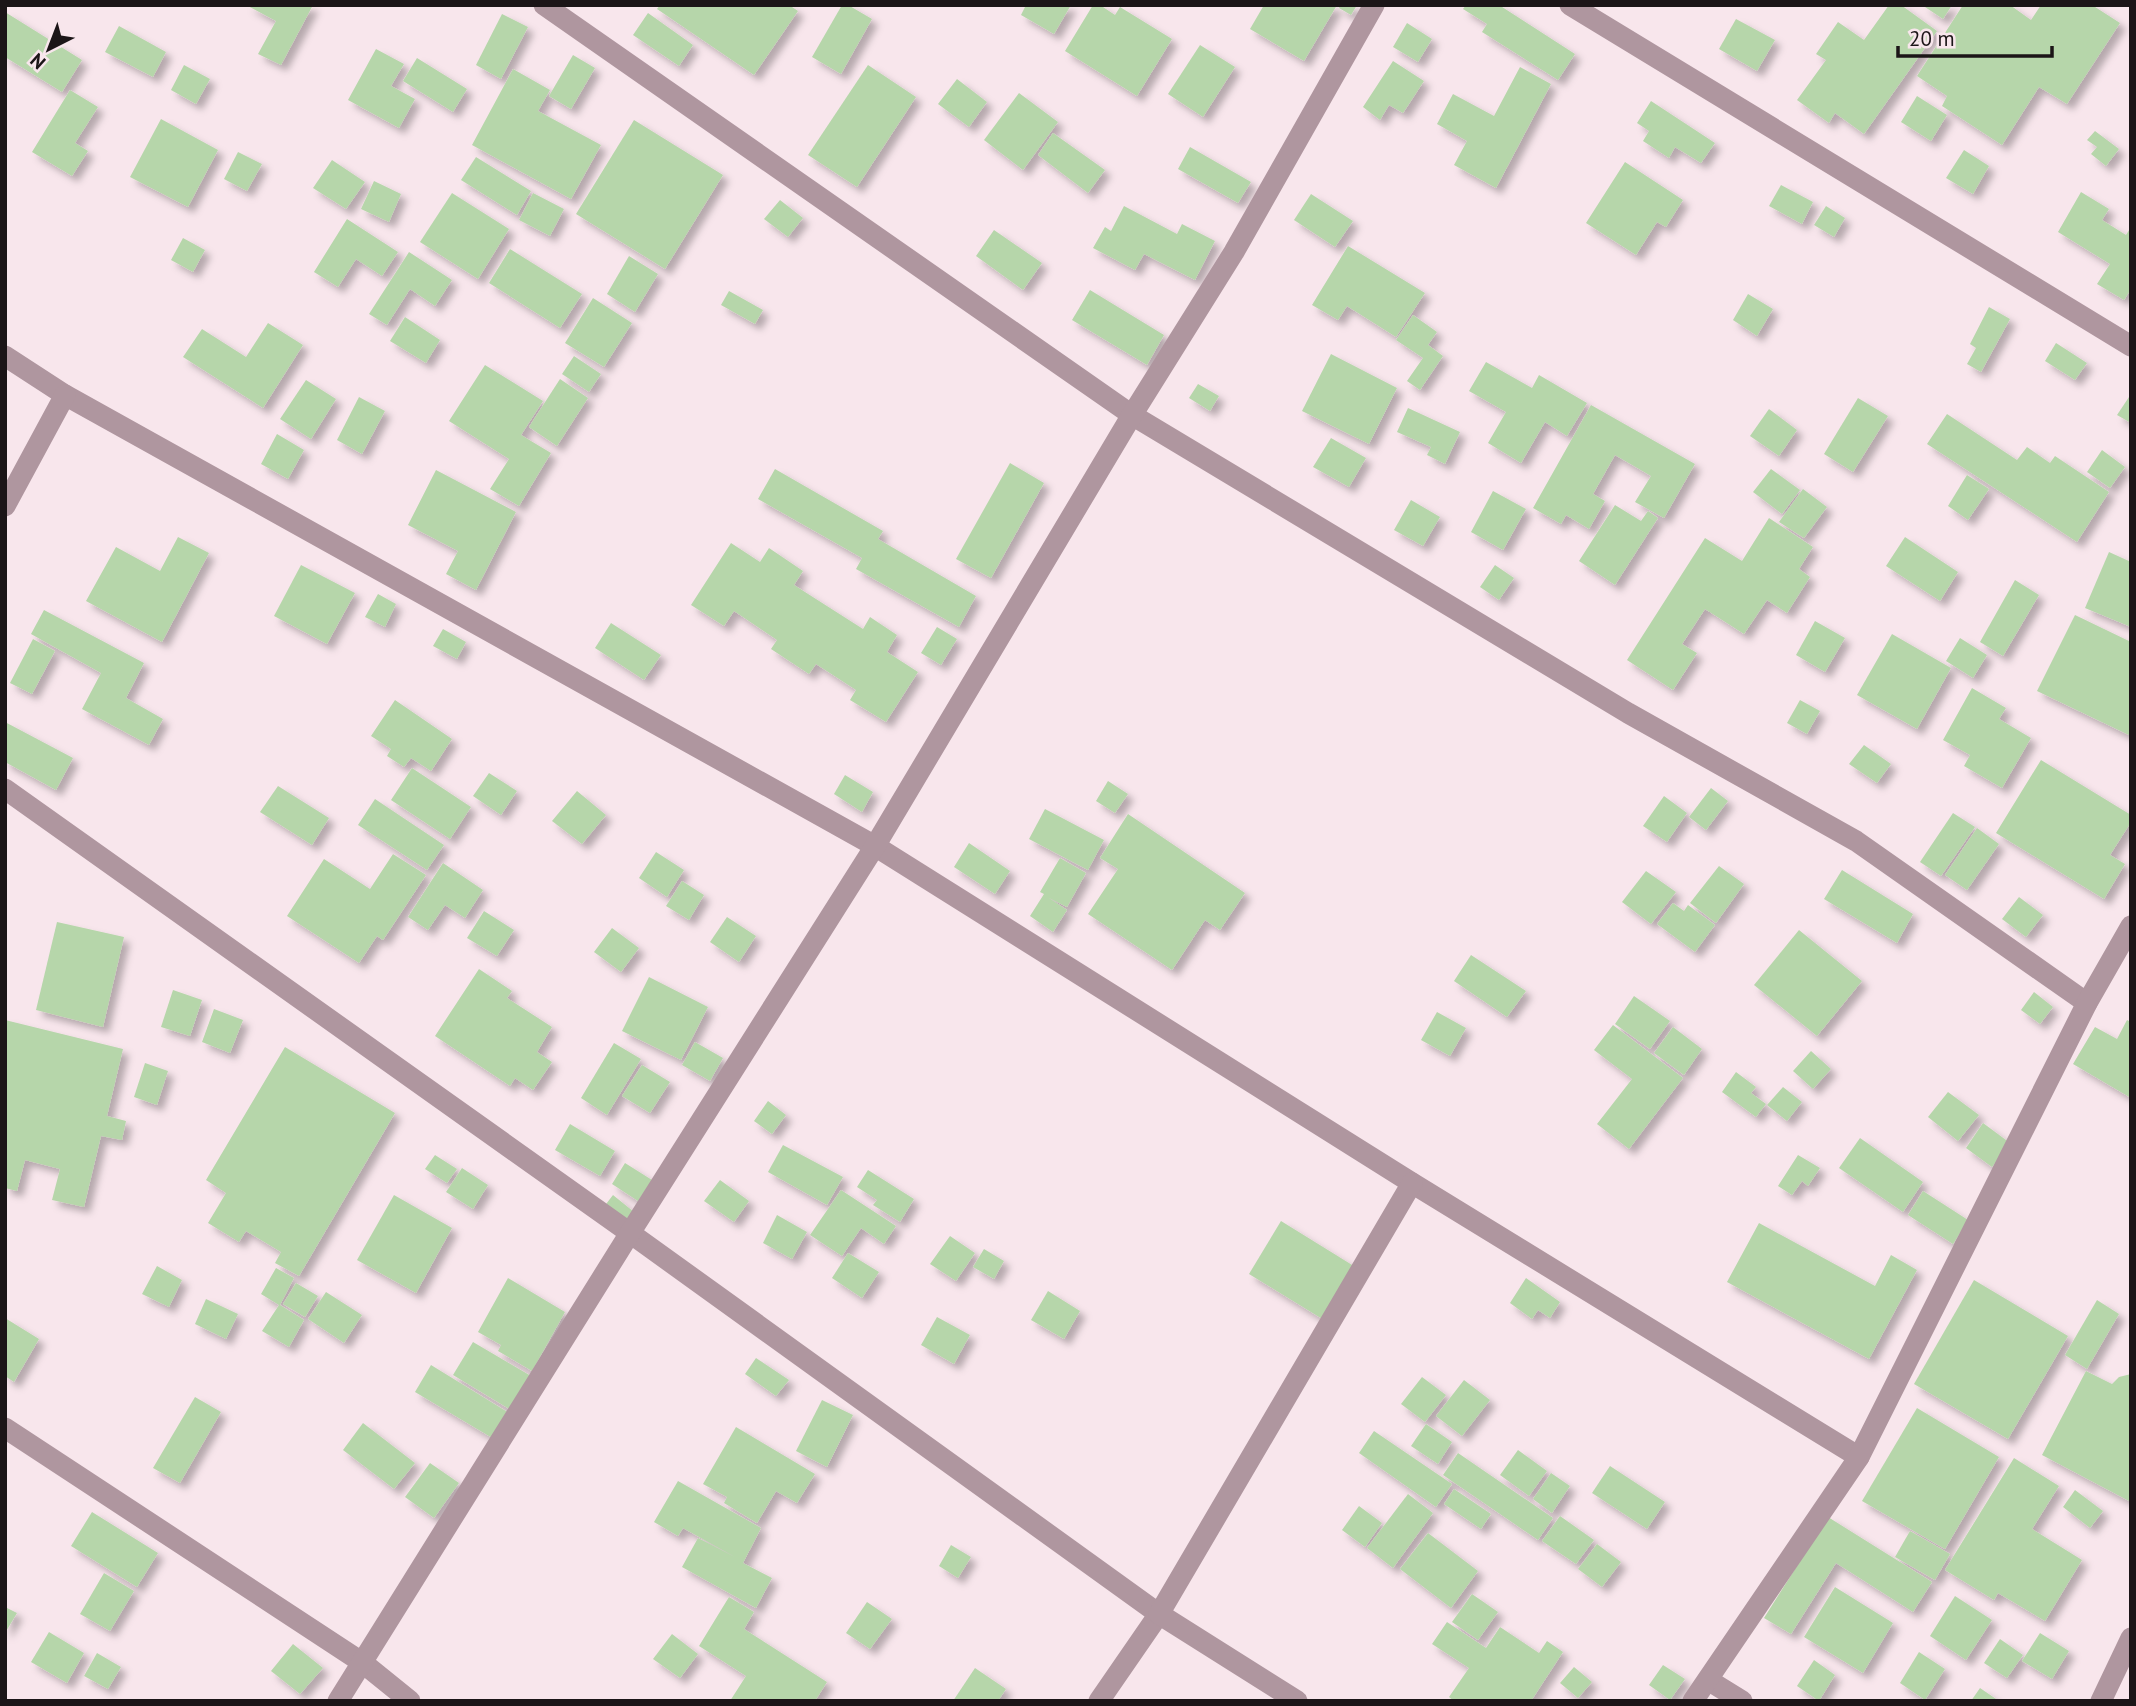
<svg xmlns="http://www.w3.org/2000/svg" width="2136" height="1706" viewBox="0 0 2136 1706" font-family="'PT Sans',sans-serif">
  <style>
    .building { fill: #b6d6aa; filter: url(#shadow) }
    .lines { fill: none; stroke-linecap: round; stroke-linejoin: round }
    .minor { stroke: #af969f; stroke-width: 21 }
  </style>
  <defs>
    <filter id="shadow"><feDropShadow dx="6" dy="6" stdDeviation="3.5" flood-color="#0004"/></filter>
  </defs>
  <rect width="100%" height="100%" fill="#f8e6ec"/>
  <g class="building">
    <polygon points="246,5 313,5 281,65 258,54 276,21"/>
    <polygon points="660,5 789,5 798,11 754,75 657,9"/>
    <polygon points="842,5 848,5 872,19 841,74 812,57"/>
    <polygon points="1026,5 1071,5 1054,34 1021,15"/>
    <polygon points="1093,5 1100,5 1115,15 1120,7 1172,39 1137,96 1065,51"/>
    <polygon points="1264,5 1337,5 1304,61 1250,29"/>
    <polygon points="1340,5 1357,5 1351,15 1339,8"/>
    <polygon points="1466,5 1499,5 1575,54 1558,80 1482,32 1487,24 1463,9"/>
    <polygon points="1889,5 1901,5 1937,31 1864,134 1835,113 1829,123 1797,100 1826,60 1816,54 1838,22 1864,40"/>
    <polygon points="1922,5 1952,5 1943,19"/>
    <polygon points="1963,5 2010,5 2031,20 2041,5 2092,5 2120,23 2067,104 2039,87 2002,145 1942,106 1947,96 1917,76"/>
    <polygon points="5,12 82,60 62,92 5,57"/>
    <polygon points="648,13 693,45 679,66 633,35"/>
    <polygon points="502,14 528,27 501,79 476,65"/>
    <polygon points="1736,19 1775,40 1757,71 1719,49"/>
    <polygon points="1407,23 1432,39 1418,62 1393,47"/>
    <polygon points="119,26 166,52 153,77 105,52"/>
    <polygon points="1200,45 1235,67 1203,117 1168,94"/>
    <polygon points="376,49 404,64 391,86 415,99 399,128 348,100"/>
    <polygon points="573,55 595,68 571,109 549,96"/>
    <polygon points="417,58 467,89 453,112 403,81"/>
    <polygon points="1393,61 1424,81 1403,113 1389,105 1380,120 1363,107"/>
    <polygon points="184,65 210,79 196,104 171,90"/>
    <polygon points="868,65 916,97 857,187 808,155"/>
    <polygon points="1520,67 1551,84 1496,188 1454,165 1467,141 1437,124 1453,94 1494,116"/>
    <polygon points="513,69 550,90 538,111 601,145 571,199 472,145"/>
    <polygon points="957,79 987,102 969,127 938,104"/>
    <polygon points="70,90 98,107 75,143 88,151 72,176 32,152"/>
    <polygon points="1019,93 1058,122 1023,170 984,140"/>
    <polygon points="1917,96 1947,115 1931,141 1901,122"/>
    <polygon points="1651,101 1715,143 1701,163 1675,147 1669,158 1643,141 1649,131 1637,123"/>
    <polygon points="161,119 218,150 188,207 130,177"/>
    <polygon points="634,120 723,175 665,269 576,214"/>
    <polygon points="2095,131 2119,149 2106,166 2091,154 2097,147 2087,140"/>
    <polygon points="1053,133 1105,170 1088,193 1038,155"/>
    <polygon points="1190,147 1251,182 1238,203 1178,169"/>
    <polygon points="1964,150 1989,166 1973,194 1946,178"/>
    <polygon points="238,152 262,164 247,191 224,179"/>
    <polygon points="476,157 531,191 517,215 461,180"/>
    <polygon points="332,160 365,182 346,209 313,188"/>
    <polygon points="1625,162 1683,200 1666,227 1657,222 1636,255 1586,223"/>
    <polygon points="374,181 401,194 389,222 361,209"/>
    <polygon points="1781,185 1813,202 1802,224 1769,206"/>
    <polygon points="2081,192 2109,209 2102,220 2126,235 2131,227 2131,289 2124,300 2097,284 2110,264 2058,232"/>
    <polygon points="452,193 509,229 478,279 420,242"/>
    <polygon points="533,193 564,209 550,236 519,220"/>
    <polygon points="1311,194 1353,221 1335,247 1294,220"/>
    <polygon points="780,200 803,218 788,237 764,219"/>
    <polygon points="1124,206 1177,234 1182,224 1215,241 1195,280 1144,254 1135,270 1093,248 1105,227 1111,231"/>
    <polygon points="1826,206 1845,218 1834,237 1814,225"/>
    <polygon points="347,219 398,252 382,276 356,259 338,287 314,272"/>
    <polygon points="994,230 1042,263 1023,290 976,256"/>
    <polygon points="183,238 205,250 193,272 171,260"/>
    <polygon points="1348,246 1425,293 1396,337 1347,306 1338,320 1312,305"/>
    <polygon points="510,249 582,294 560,328 489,283"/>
    <polygon points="409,252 452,280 435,306 410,289 387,325 369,314"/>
    <polygon points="629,256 658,274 635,312 607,294"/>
    <polygon points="1090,290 1164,335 1147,365 1072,320"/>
    <polygon points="729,291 763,310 755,324 721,305"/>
    <polygon points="1748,294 1773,309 1757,336 1733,320"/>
    <polygon points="593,298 632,323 604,367 565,343"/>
    <polygon points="1989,307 2010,319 1981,372 1967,364 1976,348 1970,344"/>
    <polygon points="1413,315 1437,332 1428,345 1443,356 1420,390 1407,381 1423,358 1396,340"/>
    <polygon points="405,317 440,340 426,363 390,341"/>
    <polygon points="268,323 303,345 263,408 183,357 202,329 246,357"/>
    <polygon points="2056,343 2087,363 2075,380 2045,361"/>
    <polygon points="1331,354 1397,388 1369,444 1302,411"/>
    <polygon points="574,356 601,374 589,392 562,374"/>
    <polygon points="1486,362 1532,388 1539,375 1587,403 1567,436 1545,422 1521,463 1488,443 1506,412 1469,391"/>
    <polygon points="485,365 543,401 521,435 551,453 519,506 490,489 509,459 449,421"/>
    <polygon points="560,379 588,398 557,446 529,427"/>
    <polygon points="306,380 336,399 311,439 280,419"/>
    <polygon points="1198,384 1219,396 1210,411 1189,398"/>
    <polygon points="2131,394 2131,423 2117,415"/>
    <polygon points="359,397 385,411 362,454 337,440"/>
    <polygon points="1858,398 1888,416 1853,472 1824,454"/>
    <polygon points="1591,405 1695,464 1664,518 1635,502 1651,476 1615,455 1593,494 1605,501 1589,529 1566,515 1561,524 1533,508"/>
    <polygon points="1408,408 1460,432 1445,464 1427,455 1431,447 1397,432"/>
    <polygon points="1769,409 1797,430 1779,456 1750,436"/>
    <polygon points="1947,414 2017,460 2027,447 2050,463 2055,456 2109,492 2077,542 1927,444"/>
    <polygon points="277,434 304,450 288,479 261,464"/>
    <polygon points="1331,438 1366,458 1349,487 1313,467"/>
    <polygon points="2102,450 2125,467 2110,488 2087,472"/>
    <polygon points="1010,463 1044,483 991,578 956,559"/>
    <polygon points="775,469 883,531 878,539 976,596 959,627 856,569 862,558 758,499"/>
    <polygon points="1771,469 1800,490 1782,514 1753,492"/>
    <polygon points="436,470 516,512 476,590 446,574 458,551 408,525"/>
    <polygon points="1967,475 1989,489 1968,520 1948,506"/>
    <polygon points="1803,489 1827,507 1804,538 1779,522"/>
    <polygon points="1493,491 1526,509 1503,550 1471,532"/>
    <polygon points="1411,500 1440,517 1423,546 1394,530"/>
    <polygon points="1615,505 1641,521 1648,511 1658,518 1615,585 1579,561"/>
    <polygon points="1769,518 1813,547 1799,569 1810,577 1787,613 1767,600 1744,634 1705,609 1682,644 1697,653 1673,690 1627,660 1705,538 1742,561"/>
    <polygon points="178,537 209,553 162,642 86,601 116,547 160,571"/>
    <polygon points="1905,537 1958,572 1940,601 1886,566"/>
    <polygon points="731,543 760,562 769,548 803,571 794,585 863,629 870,617 897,635 887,652 918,672 886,722 850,700 856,690 816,664 809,674 771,649 777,640 734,611 724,626 691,605"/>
    <polygon points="2109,552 2131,562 2131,627 2085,608"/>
    <polygon points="301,565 355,593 327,644 274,616"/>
    <polygon points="1495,565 1514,578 1499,600 1480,587"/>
    <polygon points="2015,580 2039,595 2003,656 1980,642"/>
    <polygon points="378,594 396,604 385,627 365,617"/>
    <polygon points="44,610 144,663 126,698 163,719 149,745 82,709 101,673 31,634"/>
    <polygon points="2075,615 2131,642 2131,736 2037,691"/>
    <polygon points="1815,621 1845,638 1825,672 1796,655"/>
    <polygon points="611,623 661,655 644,680 595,648"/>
    <polygon points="937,627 957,639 941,665 921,653"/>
    <polygon points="443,629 466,642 457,659 433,646"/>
    <polygon points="1892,634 1951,668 1917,729 1857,695"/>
    <polygon points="1960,638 1987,655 1973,678 1946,661"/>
    <polygon points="33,639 55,651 32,694 10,683"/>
    <polygon points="1972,688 2006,708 1999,719 2031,738 2002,788 1964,766 1970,755 1943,740"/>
    <polygon points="395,700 452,739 431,771 411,758 404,767 387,756 391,749 371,736"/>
    <polygon points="1800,700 1820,711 1807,734 1787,723"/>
    <polygon points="5,722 73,758 56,790 5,762"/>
    <polygon points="1864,745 1891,764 1877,783 1849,764"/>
    <polygon points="2041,760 2131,815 2131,822 2110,855 2125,864 2104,899 1996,833"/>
    <polygon points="412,768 471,807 450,839 391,800"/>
    <polygon points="489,773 517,791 501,815 473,796"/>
    <polygon points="845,775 873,792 862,812 834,794"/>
    <polygon points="1108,781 1128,794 1115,813 1096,801"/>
    <polygon points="278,786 329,818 312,845 260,812"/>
    <polygon points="1711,788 1728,801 1706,830 1689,817"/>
    <polygon points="577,791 606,815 582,844 552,821"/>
    <polygon points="1664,796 1687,813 1667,842 1643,826"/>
    <polygon points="375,799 444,845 427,870 358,825"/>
    <polygon points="1045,809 1104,840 1088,870 1029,839"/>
    <polygon points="1953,813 1975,827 1941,876 1920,862"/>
    <polygon points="1128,814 1245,893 1220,930 1205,920 1172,970 1088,914 1118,869 1100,858"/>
    <polygon points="1977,828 1999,844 1967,890 1945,875"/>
    <polygon points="969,843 1010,871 995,894 954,867"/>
    <polygon points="656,852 684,870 667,897 639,878"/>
    <polygon points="393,854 426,875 383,940 377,936 359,963 287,916 324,859 370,889"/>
    <polygon points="1060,858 1086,873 1067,907 1049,898 1067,910 1053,932 1030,916 1044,894 1040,892"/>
    <polygon points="443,863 483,890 465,918 445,905 428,930 408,917"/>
    <polygon points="1719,866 1744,884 1716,923 1690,903"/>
    <polygon points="1842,870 1913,914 1897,943 1824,899"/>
    <polygon points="1646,871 1676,892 1651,924 1622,902"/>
    <polygon points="682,881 704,895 689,920 666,906"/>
    <polygon points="2019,897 2043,915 2026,937 2002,919"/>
    <polygon points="1673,903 1684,911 1688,905 1715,925 1695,952 1657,924"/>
    <polygon points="484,911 514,930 497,956 467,938"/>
    <polygon points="727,917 756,936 739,962 710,942"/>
    <polygon points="57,922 124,937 103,1027 36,1010"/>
    <polygon points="612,928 639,948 621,972 594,952"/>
    <polygon points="1799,930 1862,981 1817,1036 1754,985"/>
    <polygon points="1471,955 1526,991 1507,1017 1454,981"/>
    <polygon points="479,969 512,991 507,998 552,1027 537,1052 552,1062 533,1090 515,1078 510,1086 435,1036"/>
    <polygon points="649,977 708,1007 681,1060 622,1031"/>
    <polygon points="173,990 202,1000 190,1036 161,1027"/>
    <polygon points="2034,992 2053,1007 2040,1024 2021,1010"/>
    <polygon points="1634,996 1670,1021 1650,1049 1615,1024"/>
    <polygon points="214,1009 243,1020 230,1053 202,1042"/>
    <polygon points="1437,1012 1466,1028 1450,1056 1421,1040"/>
    <polygon points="5,1020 123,1049 107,1116 126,1121 122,1140 101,1136 84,1207 52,1200 60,1169 25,1160 17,1191 5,1188"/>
    <polygon points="2127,1020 2131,1022 2131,1098 2073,1064 2095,1027 2117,1039"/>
    <polygon points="1613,1025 1683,1078 1629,1149 1597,1124 1632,1079 1594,1050"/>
    <polygon points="1673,1027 1702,1049 1684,1075 1654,1053"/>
    <polygon points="695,1042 723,1058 710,1081 682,1065"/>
    <polygon points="614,1043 641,1059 607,1115 581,1098"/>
    <polygon points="285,1047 395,1113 299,1276 275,1263 281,1252 246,1231 239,1242 208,1223 226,1193 206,1180"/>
    <polygon points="1811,1051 1831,1069 1813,1089 1793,1071"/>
    <polygon points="145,1063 168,1071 157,1105 134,1097"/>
    <polygon points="642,1065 670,1082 650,1113 622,1096"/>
    <polygon points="1736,1072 1756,1087 1751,1093 1766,1104 1756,1117 1722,1092"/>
    <polygon points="1783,1087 1802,1102 1787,1121 1767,1105"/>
    <polygon points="1948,1092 1979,1115 1958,1141 1928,1117"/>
    <polygon points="768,1101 786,1115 772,1134 754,1121"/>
    <polygon points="1983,1123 2010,1143 1992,1167 1966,1148"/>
    <polygon points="570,1124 615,1151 600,1176 555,1150"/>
    <polygon points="1860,1138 1923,1182 1903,1212 1839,1168"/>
    <polygon points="783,1145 843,1177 827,1205 768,1172"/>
    <polygon points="435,1155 457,1169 447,1183 425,1169"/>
    <polygon points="1798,1155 1820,1168 1808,1186 1802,1181 1792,1195 1778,1186"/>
    <polygon points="625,1163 652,1180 638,1201 612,1184"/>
    <polygon points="462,1168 488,1185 473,1209 446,1192"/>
    <polygon points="868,1170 914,1199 900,1222 873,1205 877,1200 857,1187"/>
    <polygon points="720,1180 749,1201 734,1222 704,1201"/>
    <polygon points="841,1190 896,1226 884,1244 861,1228 842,1256 810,1235"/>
    <polygon points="1923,1191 1968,1220 1953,1244 1908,1215"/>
    <polygon points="394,1195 452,1228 416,1293 357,1260"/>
    <polygon points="613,1195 634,1212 623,1225 603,1208"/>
    <polygon points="777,1215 807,1232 792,1259 763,1243"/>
    <polygon points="1281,1221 1357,1268 1324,1320 1249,1274"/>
    <polygon points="1759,1223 1875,1286 1891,1255 1917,1270 1869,1359 1727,1282"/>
    <polygon points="950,1236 975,1253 956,1281 930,1264"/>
    <polygon points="984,1249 1004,1261 994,1279 973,1267"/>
    <polygon points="848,1253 879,1272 862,1298 832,1278"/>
    <polygon points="157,1266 182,1280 169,1307 142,1294"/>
    <polygon points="276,1268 294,1278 280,1305 304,1320 289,1347 262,1331 279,1305 261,1294"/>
    <polygon points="508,1278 565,1312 532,1371 498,1351 501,1345 478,1332"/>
    <polygon points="1526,1278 1560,1302 1550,1318 1538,1310 1532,1319 1510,1303"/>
    <polygon points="1974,1280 2068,1336 2008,1439 1914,1384"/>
    <polygon points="296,1283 318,1296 305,1317 283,1304"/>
    <polygon points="1048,1291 1080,1311 1064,1339 1031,1320"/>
    <polygon points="326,1292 362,1315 344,1343 308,1319"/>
    <polygon points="206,1299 238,1314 226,1339 195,1324"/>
    <polygon points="2097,1300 2119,1314 2087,1369 2065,1355"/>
    <polygon points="937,1317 970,1335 954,1364 921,1345"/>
    <polygon points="5,1318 39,1339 14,1382 5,1376"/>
    <polygon points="473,1342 531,1376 511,1410 453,1375"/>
    <polygon points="756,1358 789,1380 776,1396 745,1374"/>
    <polygon points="431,1365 509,1413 494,1439 415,1392"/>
    <polygon points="2086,1371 2112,1384 2119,1377 2131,1374 2131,1502 2042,1455"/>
    <polygon points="1422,1377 1446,1395 1425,1422 1401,1404"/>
    <polygon points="1464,1380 1490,1400 1462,1436 1436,1416"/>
    <polygon points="195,1397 221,1412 180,1483 153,1468"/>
    <polygon points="822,1400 853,1415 827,1467 796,1451"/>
    <polygon points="1917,1408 1999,1457 1945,1549 1862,1501"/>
    <polygon points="363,1423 415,1463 394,1489 343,1450"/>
    <polygon points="1426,1424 1452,1442 1438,1464 1411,1446"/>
    <polygon points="736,1427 815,1474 797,1503 776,1491 757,1523 724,1503 727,1497 703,1484"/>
    <polygon points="1374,1431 1452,1484 1436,1507 1359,1453"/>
    <polygon points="1518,1450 1547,1471 1529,1496 1500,1475"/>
    <polygon points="1458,1453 1553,1518 1538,1540 1443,1475"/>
    <polygon points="2014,1458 2059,1486 2032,1529 2082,1560 2045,1621 1998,1593 1994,1600 1945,1570"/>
    <polygon points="430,1463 459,1483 434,1518 405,1497"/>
    <polygon points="1610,1466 1665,1502 1647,1529 1592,1493"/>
    <polygon points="1551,1473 1570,1486 1552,1513 1533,1499"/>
    <polygon points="678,1481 761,1528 743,1563 772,1578 756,1608 682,1567 698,1538 735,1557 683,1528 678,1536 654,1522"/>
    <polygon points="1454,1489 1491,1514 1481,1529 1444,1504"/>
    <polygon points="2075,1490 2103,1511 2090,1528 2063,1507"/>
    <polygon points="1408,1494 1433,1513 1393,1568 1367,1548"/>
    <polygon points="1359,1506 1382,1523 1365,1547 1342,1530"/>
    <polygon points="92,1512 158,1553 137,1587 71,1546"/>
    <polygon points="1560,1516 1594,1540 1576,1564 1542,1541"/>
    <polygon points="1828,1517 1932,1582 1913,1612 1836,1563 1791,1634 1764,1618"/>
    <polygon points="1910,1531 1950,1554 1935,1580 1895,1557"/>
    <polygon points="1428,1533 1478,1571 1451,1608 1400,1569"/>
    <polygon points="1597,1544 1621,1562 1602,1587 1578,1569"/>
    <polygon points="951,1545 971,1557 958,1578 939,1566"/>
    <polygon points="104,1573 134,1591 110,1631 80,1614"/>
    <polygon points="1835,1587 1893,1623 1863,1673 1804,1637"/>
    <polygon points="1472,1594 1498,1612 1478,1640 1452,1622"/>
    <polygon points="1955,1596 1992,1620 1966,1660 1930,1636"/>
    <polygon points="729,1597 754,1612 744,1629 827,1682 815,1701 730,1701 746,1676 699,1646"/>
    <polygon points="867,1602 892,1619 870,1649 846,1633"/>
    <polygon points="5,1607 17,1613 5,1633"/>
    <polygon points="1447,1622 1486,1648 1500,1627 1539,1653 1547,1641 1563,1652 1531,1701 1454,1701 1449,1697 1469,1668 1432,1644"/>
    <polygon points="49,1632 84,1653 67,1683 31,1662"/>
    <polygon points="2040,1633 2069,1651 2052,1679 2022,1661"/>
    <polygon points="672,1634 698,1654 680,1678 653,1659"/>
    <polygon points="2000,1639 2023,1655 2007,1678 1984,1663"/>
    <polygon points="293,1644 323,1668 300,1694 271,1671"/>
    <polygon points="1919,1652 1945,1669 1925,1700 1900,1683"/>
    <polygon points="97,1653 121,1667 108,1689 84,1676"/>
    <polygon points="1814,1660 1835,1675 1819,1701 1797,1686"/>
    <polygon points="1663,1665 1685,1679 1670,1700 1649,1685"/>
    <polygon points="1574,1667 1592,1682 1578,1698 1560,1683"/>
    <polygon points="975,1668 1006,1689 998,1701 953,1701"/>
    <polygon points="1980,1688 1999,1701 1971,1701"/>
  </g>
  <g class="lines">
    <g class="minor">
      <polyline points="544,5 1132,415 1628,713 1856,841 2087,1003"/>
      <polyline points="1570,5 2131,346"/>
      <polyline points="5,356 65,395 875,846 1412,1183 1859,1457"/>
      <polyline points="5,506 65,395"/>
      <polyline points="5,789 630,1233 1159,1614 1099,1701"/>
      <polyline points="5,1428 363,1663 410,1701"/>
      <polyline points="1708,1680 1742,1701"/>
      <polyline points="338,1701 630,1233 875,846 1132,415 1234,252 1374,5"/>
      <polyline points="1297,1701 1159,1614 1412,1183"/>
      <polyline points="1693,1701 1859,1457 2087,1003 2131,926"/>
      <polyline points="2101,1701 2131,1638"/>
    </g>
  </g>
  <rect width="2136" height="1706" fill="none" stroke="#1b1517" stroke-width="14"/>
  <g transform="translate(49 49) rotate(222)" stroke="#f8e6ec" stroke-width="5" paint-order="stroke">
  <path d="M0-5L12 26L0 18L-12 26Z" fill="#1b1517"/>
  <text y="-10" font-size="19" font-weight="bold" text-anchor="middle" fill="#1b1517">N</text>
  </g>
  <path d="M1898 46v10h154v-10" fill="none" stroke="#1b1517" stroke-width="3.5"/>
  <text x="1909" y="46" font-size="21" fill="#1b1517" stroke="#f8e6ec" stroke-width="5" paint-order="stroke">20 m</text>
</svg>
